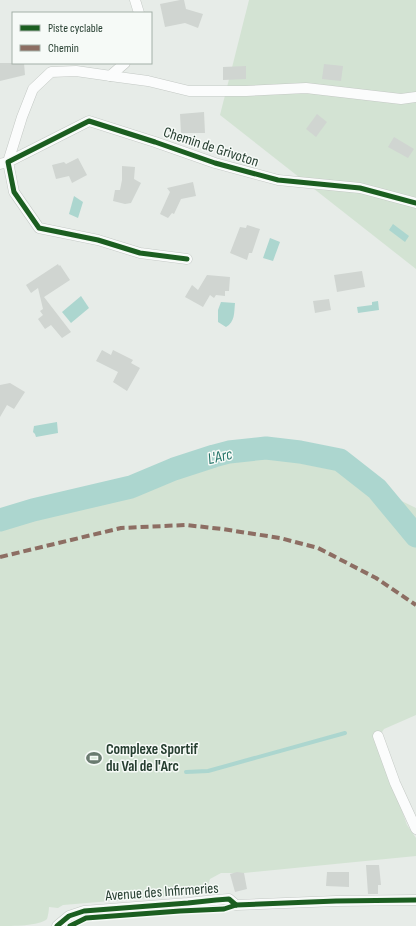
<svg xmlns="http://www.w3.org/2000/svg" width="416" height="926" viewBox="0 0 416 926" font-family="'Sofia Sans Condensed',sans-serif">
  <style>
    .green { fill: #d3e3d3 }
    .water { fill: #acd6cf }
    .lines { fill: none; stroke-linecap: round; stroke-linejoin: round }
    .stream { stroke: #acd6cf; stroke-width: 4 }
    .river { stroke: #acd6cf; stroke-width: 23 }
    .building { fill: #d0d5d1 }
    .street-casing { stroke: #c4c9c5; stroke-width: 11 }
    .street { stroke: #fbfcfc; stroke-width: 10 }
    .quiet { stroke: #8d6e63; stroke-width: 4; stroke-dasharray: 8 4; stroke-linecap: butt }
    .cycleway-casing { stroke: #f6faf7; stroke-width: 8 }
    .cycleway { stroke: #1b5e20; stroke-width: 5 }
    .labels { text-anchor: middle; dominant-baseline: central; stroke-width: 3; stroke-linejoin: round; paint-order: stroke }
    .street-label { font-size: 15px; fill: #263e30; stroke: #f6faf7 }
    .poi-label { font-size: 15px; font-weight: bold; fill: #263e30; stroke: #f6faf7; text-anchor: start }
    .water-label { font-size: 16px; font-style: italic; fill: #257469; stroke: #f6faf7 }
  </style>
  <rect width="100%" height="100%" fill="#e7ece8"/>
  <g class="green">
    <polygon points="249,0 416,0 416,269 220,115"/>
    <path d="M266 448 300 452 340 460 377 489 416 508V715L384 729 380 735 376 737 407 825 416 838V856L244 873H221L210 879 206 893 63 905 58 908 49 907C49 910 48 916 47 919 40 926 11 926 0 926V520L33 510 131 487 174 469 214 456 229 452Z"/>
  </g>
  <g class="water">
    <polygon points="74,196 83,202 78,218 69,214"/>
    <polygon points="393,224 409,236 405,242 389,230"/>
    <polygon points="270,238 280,242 273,261 263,258"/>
    <polygon points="81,296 89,308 71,323 62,312"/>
    <polygon points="378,301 379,310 358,313 357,307 372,305 372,302"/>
    <path d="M221 302 235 303C234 313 235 322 226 327L218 322V310Z"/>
    <polygon points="57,422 58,433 36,437 35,434 33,432 34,426"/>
  </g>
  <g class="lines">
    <polyline class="stream" points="186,772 208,771 345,733"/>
    <polyline class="river" points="0,520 33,510 131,487 174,469 214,456 229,452 266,448 300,452 340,460 377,489 416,536"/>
  </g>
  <g class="building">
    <polygon points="180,0 184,0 186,9 203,14 198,28 185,23 165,27 160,4"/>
    <polygon points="0,63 24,63 25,75 0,81"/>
    <polygon points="324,64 343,66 341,81 322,79"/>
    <polygon points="246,66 246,79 223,80 223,67"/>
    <polygon points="204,112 205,133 181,133 180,114"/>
    <polygon points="317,114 327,122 316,137 306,129"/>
    <polygon points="394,137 414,149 408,158 388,147"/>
    <polygon points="78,158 87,175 72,183 69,176 56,179 52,165 64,162 66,164"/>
    <polygon points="122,166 135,167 134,179 141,183 131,203 125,204 113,201 115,190 120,190 122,180"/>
    <polygon points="193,182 196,196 181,199 174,214 172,213 168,218 160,214 170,192 167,188"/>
    <polygon points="247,225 260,229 252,253 249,253 247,260 230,253 240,227 246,228"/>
    <polygon points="58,264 59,266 60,265 70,280 44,297 71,332 62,338 51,325 45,329 38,319 43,315 40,311 43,309 38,288 31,293 26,285"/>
    <polygon points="362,271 365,287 337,292 334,275"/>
    <polygon points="207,275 230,277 229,291 225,291 225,296 216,295 214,298 210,295 203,307 185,297 192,285 198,290"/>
    <polygon points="329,299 331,310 315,313 313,301"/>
    <polygon points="102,350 111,355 113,350 133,360 131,363 140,368 127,391 113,382 118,372 96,361"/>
    <polygon points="10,383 25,392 14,409 7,405 0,417 0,385"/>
    <polygon points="366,865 379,865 381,885 378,885 378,894 368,894"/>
    <polygon points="237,872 244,873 247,889 235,892 230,874"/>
    <polygon points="327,872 349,872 349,887 326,886"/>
  </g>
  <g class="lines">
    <defs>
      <g id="street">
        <polyline points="135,0 139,13"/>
        <polyline points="110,76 125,63"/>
        <polyline points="0,164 8,162 22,117 33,89 51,72 76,71 118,77 148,81 189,91 246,91 306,88 401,99 416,97"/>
        <polyline points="187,259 140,253 98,240 39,228 14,192 8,162 89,121 155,142 215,163 278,180 360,188 416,203"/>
        <polyline points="378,736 395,783 416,829"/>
        <polyline points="57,926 69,916 84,911 188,903 216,900 229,899 236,905 336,901 416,900"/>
      </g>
    </defs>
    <use href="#street" class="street-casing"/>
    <use href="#street" class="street"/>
    <polyline class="quiet" points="0,557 121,528 186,525 222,529 280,538 318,548 376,578 416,605"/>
    <defs>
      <g id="cycleway">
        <polyline points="187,259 140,253 98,240 39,228 14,192 8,162 89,121 155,142 215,163 278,180 360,188 416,203"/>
        <polyline points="57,926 69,916 84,911 188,903 216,900 229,899 236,905"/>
        <polyline points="70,926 86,918 180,911 224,909 236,905 336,901 416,900"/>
      </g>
    </defs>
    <use href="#cycleway" class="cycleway-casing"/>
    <use href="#cycleway" class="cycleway"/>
  </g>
  <defs>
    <symbol id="stadium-bare" viewBox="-9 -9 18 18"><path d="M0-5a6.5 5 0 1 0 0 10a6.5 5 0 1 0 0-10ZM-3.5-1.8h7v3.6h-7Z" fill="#6a7b70" stroke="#f6faf7" stroke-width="2.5" paint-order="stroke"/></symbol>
  </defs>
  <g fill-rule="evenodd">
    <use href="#stadium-bare" x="83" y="747" width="22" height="22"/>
  </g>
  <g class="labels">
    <g class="street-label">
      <text transform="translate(211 147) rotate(18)">Chemin de Grivoton</text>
      <text transform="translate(162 892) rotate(-4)">Avenue des Infirmeries</text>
    </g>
    <g class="poi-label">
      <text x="106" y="749">Complexe Sportif<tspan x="106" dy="17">du Val de l'Arc</tspan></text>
    </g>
    <g class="water-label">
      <text transform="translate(220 457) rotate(-13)">L'Arc</text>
    </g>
  </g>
  <rect x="12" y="12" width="140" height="52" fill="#f6faf7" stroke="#a3afa7"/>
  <rect x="20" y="25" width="20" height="6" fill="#1b5e20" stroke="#a3afa7"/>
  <text x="48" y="32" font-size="12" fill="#263e30">Piste cyclable</text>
  <rect x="20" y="45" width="20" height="6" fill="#8d6e63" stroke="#a3afa7"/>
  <text x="48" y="52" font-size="12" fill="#263e30">Chemin</text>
</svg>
